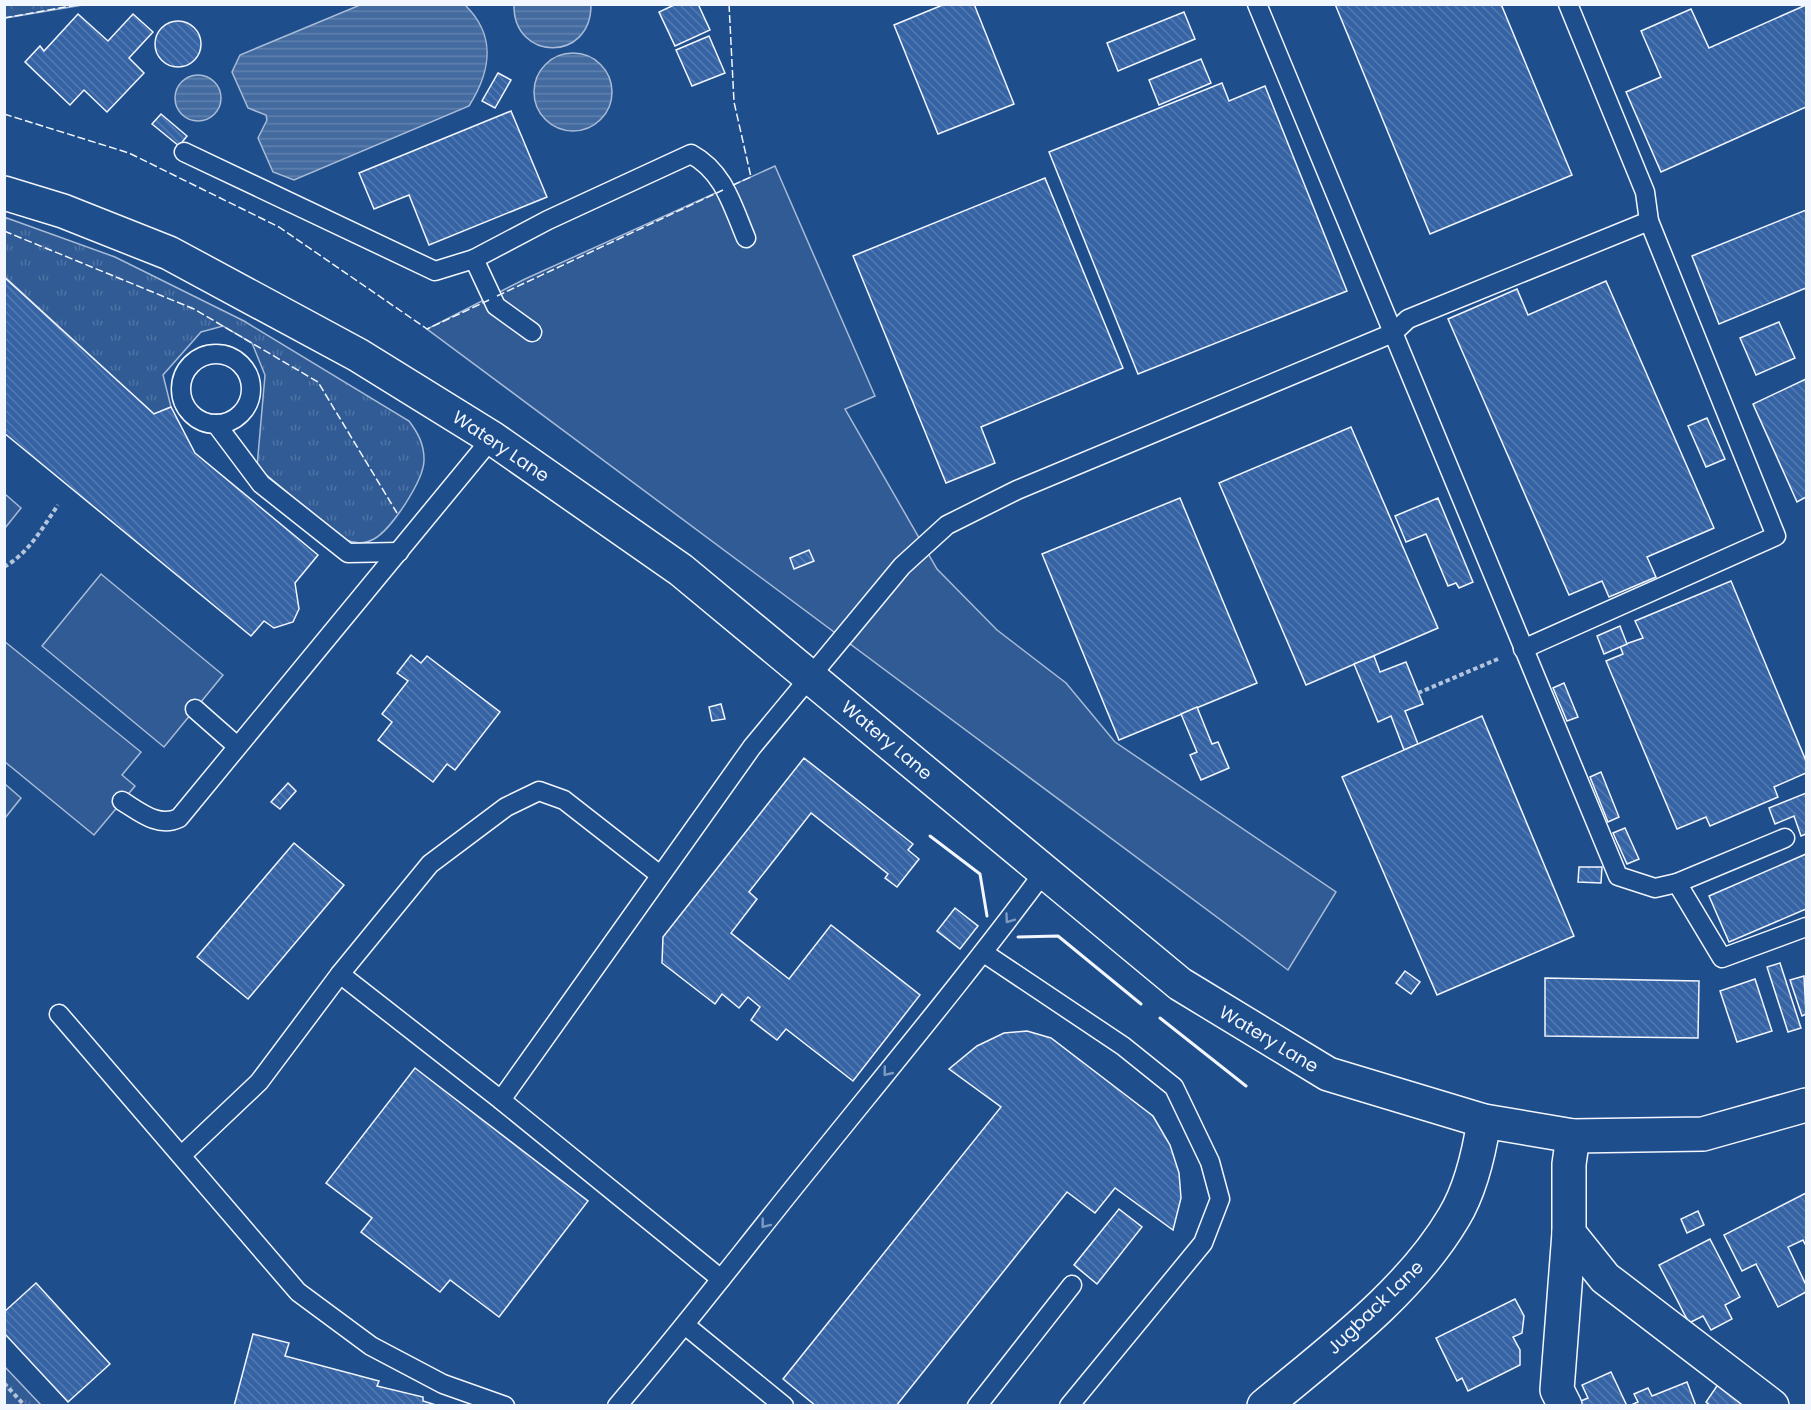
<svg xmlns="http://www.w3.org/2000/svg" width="1811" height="1410" viewBox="0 0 1811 1410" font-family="Poppins,sans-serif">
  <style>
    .grass { fill: url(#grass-tufts); stroke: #a8bbd7; stroke-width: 1.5 }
    .park { fill: url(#park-crowns); stroke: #a8bbd7; stroke-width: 1.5 }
    .pitch { fill: #305b95; stroke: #a8bbd7; stroke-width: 1.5 }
    .water { fill: url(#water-rules); stroke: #a8bbd7; stroke-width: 1.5 }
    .building { fill: url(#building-back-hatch); stroke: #f2f6ff; stroke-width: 1.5 }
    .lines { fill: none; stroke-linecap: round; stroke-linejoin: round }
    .lane-casing { stroke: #f2f6ff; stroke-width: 21 }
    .street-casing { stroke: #f2f6ff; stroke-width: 36 }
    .secondary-casing { stroke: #f2f6ff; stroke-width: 36 }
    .path { stroke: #b3c4dc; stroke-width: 4; stroke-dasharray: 4.5 3; stroke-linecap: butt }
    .lane { stroke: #1f4e8c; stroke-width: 18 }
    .street { stroke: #1f4e8c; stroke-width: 33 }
    .secondary { stroke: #1f4e8c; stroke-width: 33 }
    .fence { stroke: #f2f6ff; stroke-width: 1.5; stroke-dasharray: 8 3; stroke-linecap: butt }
    .wall { stroke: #f2f6ff; stroke-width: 3 }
    .oneway { stroke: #7e9ac0 }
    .labels { text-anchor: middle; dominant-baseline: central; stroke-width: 4.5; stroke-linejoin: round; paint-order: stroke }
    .street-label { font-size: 18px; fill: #f2f6ff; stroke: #1f4e8c }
  </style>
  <defs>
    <pattern id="grass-tufts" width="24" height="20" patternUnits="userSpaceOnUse" patternTransform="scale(1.5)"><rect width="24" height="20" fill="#305b95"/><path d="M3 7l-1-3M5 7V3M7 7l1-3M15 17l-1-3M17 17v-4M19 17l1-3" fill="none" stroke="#4e73a5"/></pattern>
    <pattern id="park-crowns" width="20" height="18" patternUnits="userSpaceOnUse" patternTransform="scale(1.5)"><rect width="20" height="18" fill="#305b95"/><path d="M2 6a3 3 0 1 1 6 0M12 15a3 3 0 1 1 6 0" fill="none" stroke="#4e73a5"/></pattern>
    <pattern id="water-rules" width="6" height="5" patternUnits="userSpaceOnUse" patternTransform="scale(1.5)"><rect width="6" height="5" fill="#446ba0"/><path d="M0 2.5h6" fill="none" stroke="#5f81ae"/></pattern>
    <pattern id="building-back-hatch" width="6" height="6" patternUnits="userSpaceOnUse" patternTransform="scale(1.5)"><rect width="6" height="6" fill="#3563a3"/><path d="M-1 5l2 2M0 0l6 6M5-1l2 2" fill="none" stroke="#537ab1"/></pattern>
  </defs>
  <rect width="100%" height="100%" fill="#1f4e8c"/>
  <g class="grass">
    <path d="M4 217 115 257 244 321 409 421C418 433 424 444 424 459 425 479 391 530 374 539 363 545 354 543 343 539L257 467 265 375 252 343 223 326 201 332 163 375 171 407 154 414 5 277Z"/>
    <polygon points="5,1367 41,1405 5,1405"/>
  </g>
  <polygon class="park" points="5,4 82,4 82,5 5,18"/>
  <g class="pitch">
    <polygon points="775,166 875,396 845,409 937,569 997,630 1066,683 1115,742 1336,892 1288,970 427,329 525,279"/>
    <polygon points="5,494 21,508 5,528"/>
    <polygon points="101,574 223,675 164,747 42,646"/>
    <polygon points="4,641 141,752 122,775 135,786 94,835 5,762"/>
    <polygon points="5,784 21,798 5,818"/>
  </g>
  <g class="water">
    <path d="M360 5H465C497 36 491 71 469 106L294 180 273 172 258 138 267 120 266 115 248 108 232 72 240 55Z"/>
    <path d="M514 5H591C591 63 513 61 514 5Z"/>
    <circle cx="573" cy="92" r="39"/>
    <circle cx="198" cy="98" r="23"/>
  </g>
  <g class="building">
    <polygon points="676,4 698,4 710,30 675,46 659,12"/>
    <polygon points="945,4 974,4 1014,104 938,134 894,25"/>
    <polygon points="1335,4 1501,4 1572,175 1430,234"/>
    <polygon points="1806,5 1806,107 1661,172 1626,92 1661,77 1641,31 1691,9 1709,48"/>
    <polygon points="1184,12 1195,39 1118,71 1107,43"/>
    <polygon points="78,14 108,41 133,14 153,32 129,58 144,73 107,112 84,90 70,105 25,62 40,46 44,51"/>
    <circle cx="178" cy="44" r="23"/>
    <polygon points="709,36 725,73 692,86 676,50"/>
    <polygon points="1201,59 1211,83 1159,105 1149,80"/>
    <polygon points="498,73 511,80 495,108 482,101"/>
    <polygon points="1222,83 1229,101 1265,86 1347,291 1138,374 1049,152"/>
    <polygon points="511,111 547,197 429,245 409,195 374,209 359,173"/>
    <polygon points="161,114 187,136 179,146 152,124"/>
    <polygon points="1045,178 1123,368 981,427 995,463 946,483 853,256"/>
    <polygon points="1806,210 1806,288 1719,324 1692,256"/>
    <polygon points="4,277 154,414 171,407 195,453 318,555 295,583 299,609 293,622 274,628 264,621 251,636 4,433"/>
    <polygon points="1606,281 1714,528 1647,557 1656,577 1609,597 1602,581 1569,595 1448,319 1517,289 1528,315"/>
    <polygon points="1779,322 1795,358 1756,375 1740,338"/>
    <polygon points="1806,379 1806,497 1797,502 1753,404"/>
    <polygon points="1707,418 1725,459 1706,467 1688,426"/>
    <polygon points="1351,427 1438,628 1306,685 1219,483"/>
    <polygon points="1180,498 1257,683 1119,740 1042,554"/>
    <polygon points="1438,498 1473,582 1459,588 1456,583 1448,586 1426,534 1406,542 1395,516"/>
    <polygon points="809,550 814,561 794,569 790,558"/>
    <polygon points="1731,581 1806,761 1806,773 1774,787 1778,797 1710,826 1706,817 1677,829 1606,661 1623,654 1620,646 1643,638 1635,621"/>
    <polygon points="1620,626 1627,644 1604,654 1597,636"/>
    <polygon points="411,655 421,663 427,656 500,712 455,770 447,764 433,782 378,740 392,722 382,714 408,681 397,673"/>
    <polygon points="1374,656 1380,672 1406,662 1423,704 1405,711 1418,744 1404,750 1391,716 1378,722 1354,664"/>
    <polygon points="1564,683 1578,717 1567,721 1553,688"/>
    <polygon points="721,704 725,719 712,721 709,707"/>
    <polygon points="1197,707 1212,744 1218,742 1229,768 1201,780 1190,755 1197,752 1181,714"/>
    <polygon points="1482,716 1574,936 1437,995 1342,777"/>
    <polygon points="804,758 913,844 908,850 919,859 897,887 885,878 888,874 811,813 749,892 757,899 731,933 789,979 831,925 920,995 853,1081 786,1029 777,1040 751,1020 760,1007 748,997 739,1008 722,994 715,1004 662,963 663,937"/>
    <polygon points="1601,772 1619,817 1608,822 1590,777"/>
    <polygon points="288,783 296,791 280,809 271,802"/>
    <polygon points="1806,793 1806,834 1801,836 1794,816 1775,824 1769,808"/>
    <polygon points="1625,828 1639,859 1627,864 1613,833"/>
    <polygon points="294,843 344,885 248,999 197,957"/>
    <polygon points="1806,854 1806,909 1729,942 1709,896"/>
    <polygon points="1579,867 1602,867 1601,883 1578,882"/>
    <polygon points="955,908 978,926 960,949 937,931"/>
    <polygon points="1780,963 1801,1028 1788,1032 1767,967"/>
    <polygon points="1405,971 1420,982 1411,994 1396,983"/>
    <polygon points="1804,976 1806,1014 1802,1016 1790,980"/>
    <polygon points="1545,978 1699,981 1698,1038 1545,1036"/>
    <polygon points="1755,979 1772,1031 1737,1042 1720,991"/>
    <polygon points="1027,1031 1051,1038 1153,1116 1170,1145 1179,1173 1181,1198 1173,1230 1115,1188 1095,1213 1067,1192 896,1406 816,1406 783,1379 1001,1107 949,1069 977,1046 1004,1033"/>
    <polygon points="415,1068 588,1201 499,1317 450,1280 440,1292 361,1232 372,1218 326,1183"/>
    <polygon points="1806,1193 1806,1246 1803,1240 1788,1247 1806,1285 1806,1292 1778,1307 1756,1264 1742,1271 1724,1235"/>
    <polygon points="1119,1209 1142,1227 1097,1284 1074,1265"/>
    <polygon points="1698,1211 1704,1225 1687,1233 1681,1219"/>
    <polygon points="1710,1239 1740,1297 1725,1305 1732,1319 1711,1330 1703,1316 1689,1323 1659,1265"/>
    <polygon points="36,1283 110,1364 68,1402 4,1333 4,1312"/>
    <polygon points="1515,1299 1524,1316 1522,1333 1513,1337 1520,1350 1520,1365 1468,1391 1462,1378 1457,1381 1436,1338"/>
    <polygon points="253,1334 289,1343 285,1356 379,1381 377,1386 423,1397 423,1401 439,1406 234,1406"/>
    <polygon points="1611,1372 1627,1406 1577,1406 1576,1403 1588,1398 1582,1385"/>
    <polygon points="1721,1380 1747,1400 1742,1406 1711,1406 1706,1402"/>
    <polygon points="1687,1382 1696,1406 1629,1406 1638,1402 1634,1394 1648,1388 1652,1396"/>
  </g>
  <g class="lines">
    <defs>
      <g id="lane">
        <polyline points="1257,4 1618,876 1655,888 1677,883 1722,958 1806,927"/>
        <polyline points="184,152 435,271 474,259 496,306 532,332"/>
        <path d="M474 259 548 220 691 154C724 172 732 205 746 238"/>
        <circle cx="216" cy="389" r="35"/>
        <polyline points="216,424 261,484 348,553 399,552"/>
        <polyline points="1523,649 1776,536 1649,221"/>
        <polyline points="195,709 237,746"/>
        <path d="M122 801C140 812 158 828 179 818L492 438"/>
        <polyline points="1677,883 1785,838"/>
        <polyline points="984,953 1123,1046 1174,1087 1210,1162 1220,1199 1203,1243 1069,1406"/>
        <polyline points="340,974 501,1100 752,747 902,566 947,525 1017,490 1393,333 1408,319 1649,221 1645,192 1568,4"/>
        <polyline points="59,1014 298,1292 371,1346 443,1384 505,1406"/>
        <polyline points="501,1100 721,1279"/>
        <polyline points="182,1155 259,1082 340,974 430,864 506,807 539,791 564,800 660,875"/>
        <polyline points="685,1325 784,1406"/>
        <path d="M617 1406C685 1327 747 1245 812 1165 890 1068 970 972 1044 872"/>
        <polyline points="977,1406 1072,1285"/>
      </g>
      <g id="street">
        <polyline points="1573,1136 1569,1164 1569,1233 1605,1278 1772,1406"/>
        <path d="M1264 1406C1330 1351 1410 1292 1454 1217 1471 1189 1479 1153 1484 1121"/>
        <polyline points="1565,1406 1557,1390 1569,1233"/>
      </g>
      <polyline id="secondary" points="4,193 63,211 169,253 358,355 492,438 681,570 1180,984 1328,1074 1484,1121 1573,1136 1703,1134 1806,1105"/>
    </defs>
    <use href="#lane" class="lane-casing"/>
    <use href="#street" class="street-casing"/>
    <use href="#secondary" class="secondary-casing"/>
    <g class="path">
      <path d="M4 567C29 553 43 527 58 505"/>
      <polyline points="1418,693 1498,659"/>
      <polyline points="4,1383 25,1406"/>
    </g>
    <use href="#lane" class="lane"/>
    <use href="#street" class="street"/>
    <use href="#secondary" class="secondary"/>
    <g class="fence">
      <polyline points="729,4 734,102 751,177 731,186"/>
      <polyline points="4,18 82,4"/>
      <polyline points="4,114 129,153 279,227 427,329 489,300"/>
      <polyline points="4,231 194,309 318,382 397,513"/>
      <polyline points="497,296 723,190"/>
    </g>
    <g class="wall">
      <polyline points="930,836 980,874 987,916"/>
      <polyline points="1018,937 1058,936 1141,1004"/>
      <polyline points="1160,1018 1246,1086"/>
    </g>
  </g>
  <defs><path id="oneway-chevron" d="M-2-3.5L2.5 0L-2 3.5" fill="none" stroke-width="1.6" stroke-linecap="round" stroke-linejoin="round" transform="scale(1.5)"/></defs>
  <g class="oneway">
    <use href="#oneway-chevron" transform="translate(1009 919) rotate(126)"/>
    <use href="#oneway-chevron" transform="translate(887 1072) rotate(129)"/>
    <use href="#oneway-chevron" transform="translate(765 1224) rotate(128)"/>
  </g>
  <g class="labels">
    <g class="street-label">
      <text transform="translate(501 446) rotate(34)">Watery Lane</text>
      <text transform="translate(887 740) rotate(40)">Watery Lane</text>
      <text transform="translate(1269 1039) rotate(31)">Watery Lane</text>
      <text transform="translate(1375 1307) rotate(-44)">Jugback Lane</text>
    </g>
  </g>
  <rect width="1811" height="1410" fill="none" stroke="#f2f6ff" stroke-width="12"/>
</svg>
